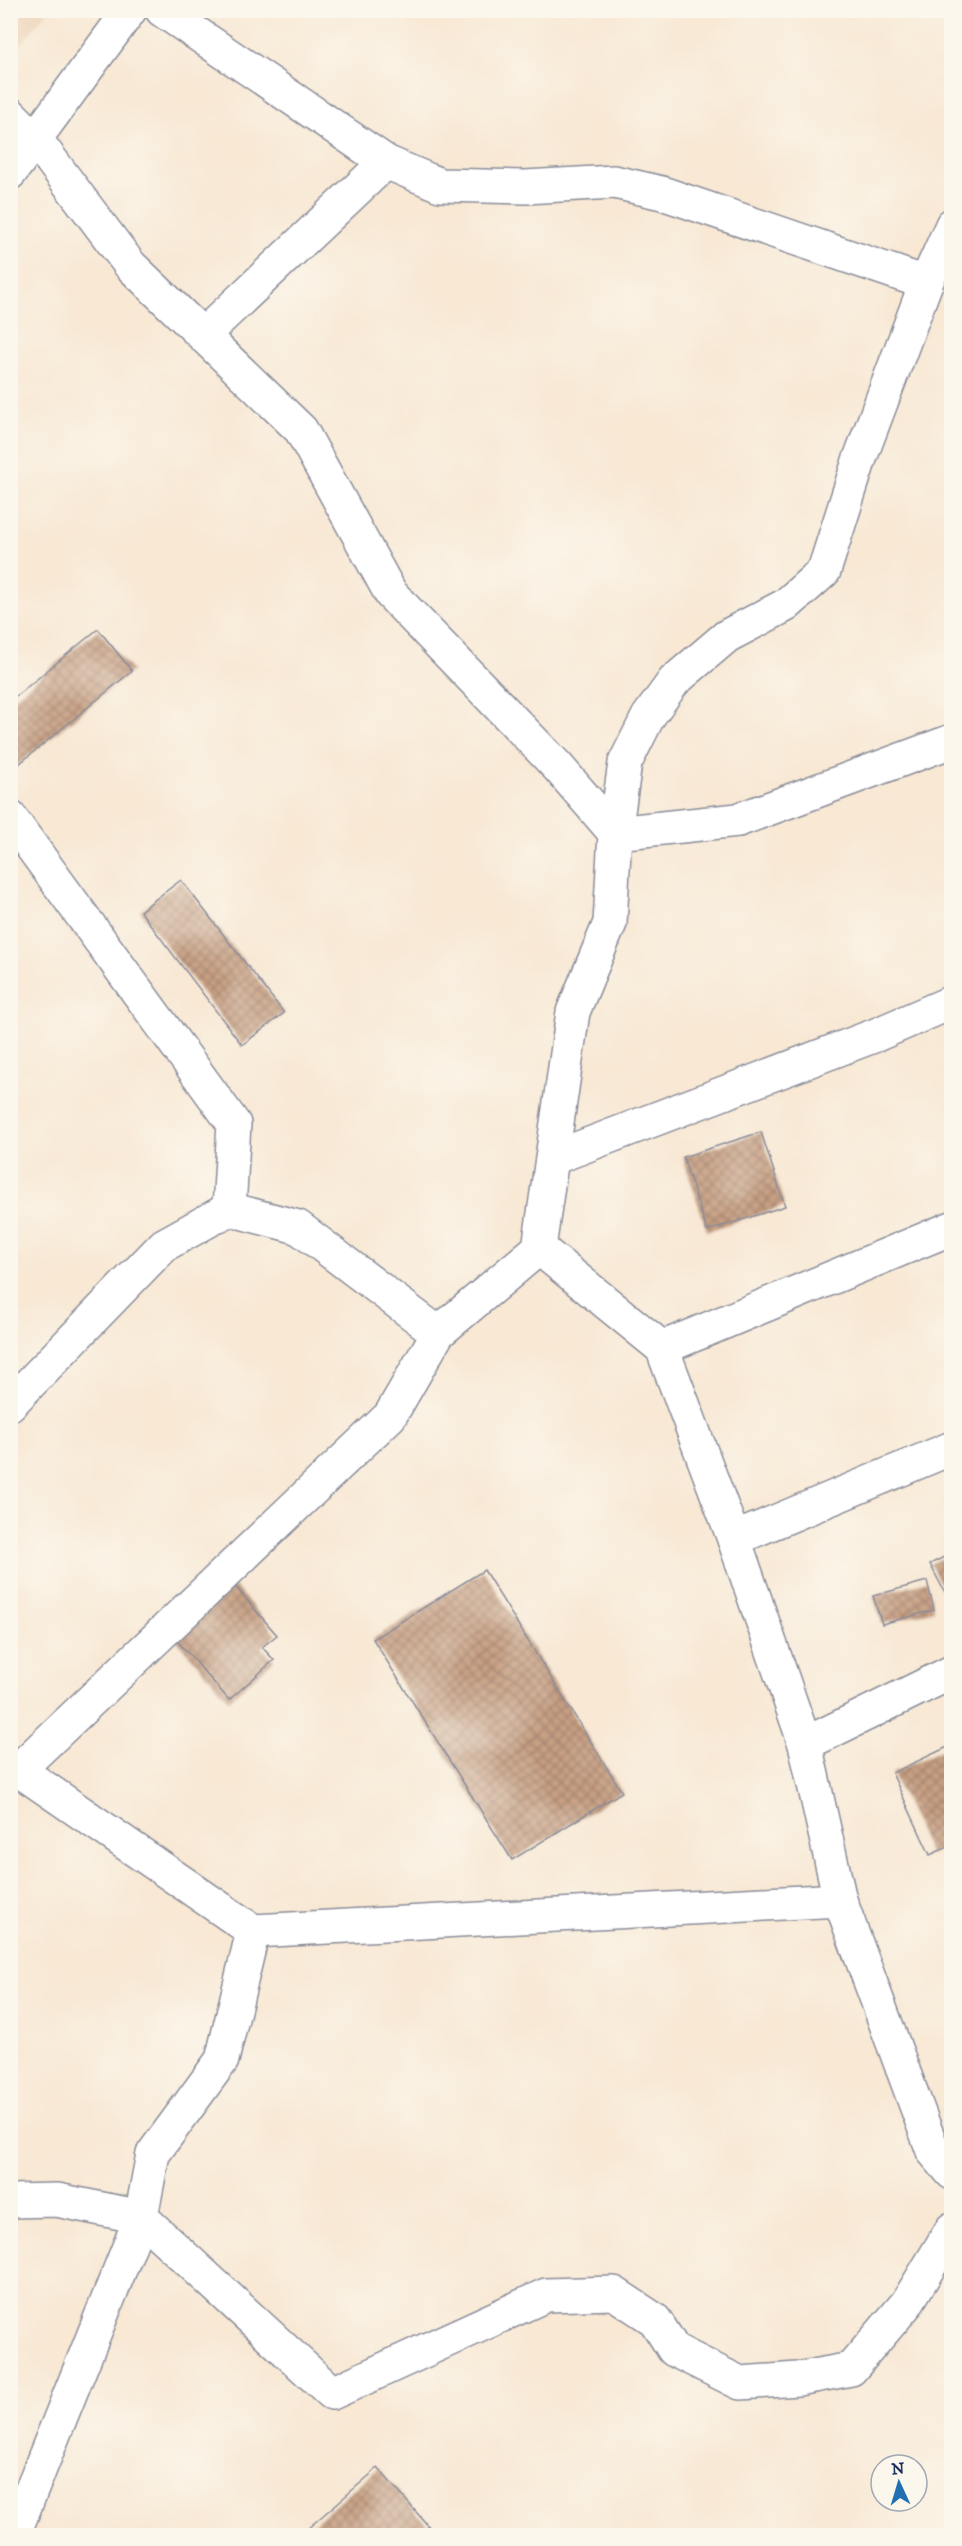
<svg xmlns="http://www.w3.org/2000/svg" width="962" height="2546" viewBox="0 0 962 2546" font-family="'IM FELL DW Pica',serif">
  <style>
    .built { fill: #eed6bb }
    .building { fill: url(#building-cross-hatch) }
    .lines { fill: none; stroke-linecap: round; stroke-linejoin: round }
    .street-casing { stroke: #8a8c99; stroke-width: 36 }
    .street { stroke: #fff; stroke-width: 33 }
  </style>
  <defs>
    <pattern id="building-cross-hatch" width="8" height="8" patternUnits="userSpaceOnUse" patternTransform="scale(1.5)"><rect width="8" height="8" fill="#c79f82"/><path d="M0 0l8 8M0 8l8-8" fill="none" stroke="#a1826e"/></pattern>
  </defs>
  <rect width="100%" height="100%" fill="#fbf7ec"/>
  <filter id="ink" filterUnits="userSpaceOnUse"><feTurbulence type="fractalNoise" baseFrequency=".0167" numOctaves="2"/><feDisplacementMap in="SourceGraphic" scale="12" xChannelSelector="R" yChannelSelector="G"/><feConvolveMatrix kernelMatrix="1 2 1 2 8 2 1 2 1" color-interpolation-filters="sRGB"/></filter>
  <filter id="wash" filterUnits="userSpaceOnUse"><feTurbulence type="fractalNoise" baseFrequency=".008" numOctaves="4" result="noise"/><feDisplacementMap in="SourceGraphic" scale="24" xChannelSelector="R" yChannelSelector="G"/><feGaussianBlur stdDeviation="1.35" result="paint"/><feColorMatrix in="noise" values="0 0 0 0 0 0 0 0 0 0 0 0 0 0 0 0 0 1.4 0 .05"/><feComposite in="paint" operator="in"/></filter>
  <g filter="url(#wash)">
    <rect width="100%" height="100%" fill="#f8e8d4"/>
    <polygon class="built" points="11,10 48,11 15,51 11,47"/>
    <g id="blocks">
      <g class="building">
        <polygon points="98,629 132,671 14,768 10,764 10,701"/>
        <polygon points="181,880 284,1013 242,1045 140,911"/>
        <polygon points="761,1132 785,1206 707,1231 683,1157"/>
        <polygon points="952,1553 952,1606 930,1564"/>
        <polygon points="484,1570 622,1792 512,1860 373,1639"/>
        <polygon points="927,1581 934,1610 882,1624 873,1596"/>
        <polygon points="233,1584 277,1635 262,1647 274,1660 229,1700 173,1636"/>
        <polygon points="952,1745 952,1845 930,1855 892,1773"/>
        <polygon points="378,2468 437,2536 311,2536 306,2530"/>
      </g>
    </g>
  </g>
  <g filter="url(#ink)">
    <use href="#blocks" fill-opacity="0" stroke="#8a8c99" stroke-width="1.5"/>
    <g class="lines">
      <defs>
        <g id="street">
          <polyline points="162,10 386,162 440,185 525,187 614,182 662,193 926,283"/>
          <polyline points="10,114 36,140 130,265 301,430 391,594 558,767 615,833"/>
          <polyline points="10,173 130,10"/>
          <polyline points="203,335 386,162"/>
          <polyline points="10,817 234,1124 229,1209"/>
          <polyline points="615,833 738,820 952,741"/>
          <polyline points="553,1158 876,1035 952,1002"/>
          <polyline points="539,1248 662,1348 734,1539 952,1448"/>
          <polyline points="662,1348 952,1228"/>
          <polyline points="10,1404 164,1245 229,1209 298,1227 438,1333"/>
          <polyline points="734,1539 805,1744 840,1900"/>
          <polyline points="805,1744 952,1672"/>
          <polyline points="10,1764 253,1931 840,1900 933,2151 952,2173"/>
          <polyline points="18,1770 390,1416 438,1333 539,1248 573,1012 610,923 615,833 625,763 648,717 674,681 727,636 786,605 824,571 859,461 926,283 952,225"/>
          <polyline points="10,2201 57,2200 141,2217 332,2393 546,2295 614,2293 655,2320 674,2350 740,2383 798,2379 851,2369 907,2303 952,2229"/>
          <polyline points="13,2536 141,2217 153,2154 222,2060 253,1931"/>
        </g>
      </defs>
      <use href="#street" class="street-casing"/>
      <use href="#street" class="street"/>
    </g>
  </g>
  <rect width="962" height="2546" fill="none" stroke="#fbf7ec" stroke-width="36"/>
  <g transform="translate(899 2483) rotate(356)"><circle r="28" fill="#fbf7ec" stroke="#a1a7b3" stroke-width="1.5"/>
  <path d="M0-4.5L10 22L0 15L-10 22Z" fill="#1f6fb2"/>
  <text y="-9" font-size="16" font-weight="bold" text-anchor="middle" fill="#1b2f5e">N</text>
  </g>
</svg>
